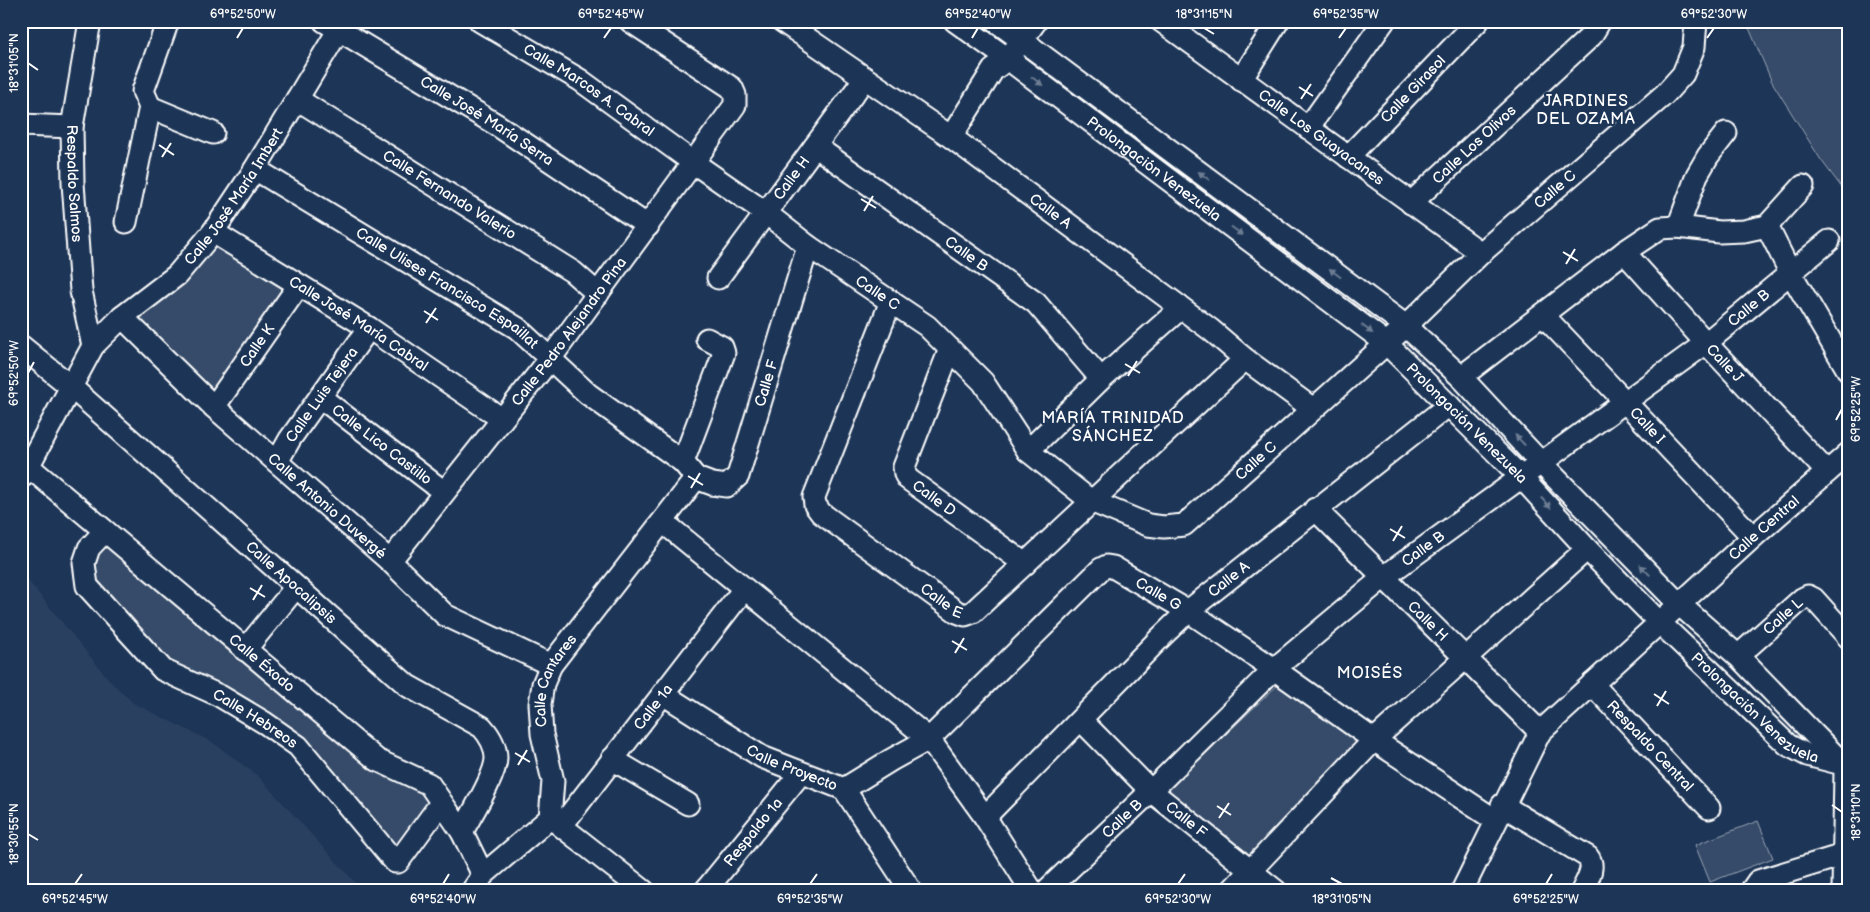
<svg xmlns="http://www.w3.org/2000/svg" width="1870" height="912" viewBox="0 0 1870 912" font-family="'Balsamiq Sans',sans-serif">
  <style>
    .built { fill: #2a4161 }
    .green { fill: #364b69; stroke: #9aa5b4 }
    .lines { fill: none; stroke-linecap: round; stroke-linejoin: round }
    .minor-casing { stroke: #fff; stroke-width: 25 }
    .minor { stroke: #1d3557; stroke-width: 21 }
    .oneway { fill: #6c7c92 }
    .ticks { fill: none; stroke: #fff; stroke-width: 2 }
    .labels { text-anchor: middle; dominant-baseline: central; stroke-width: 4.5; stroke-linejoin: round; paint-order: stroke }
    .street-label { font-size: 15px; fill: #fff; stroke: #1d3557 }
    .neighbourhood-label { font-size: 16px; letter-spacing: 1px; fill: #fff; stroke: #1d3557 }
    .neatline { fill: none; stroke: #fff; stroke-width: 2 }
    .ticks-label { font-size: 12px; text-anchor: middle; fill: #fff }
  </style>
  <rect width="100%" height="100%" fill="#1d3557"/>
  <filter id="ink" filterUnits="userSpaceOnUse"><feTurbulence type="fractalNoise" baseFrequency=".02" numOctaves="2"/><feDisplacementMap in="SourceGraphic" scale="10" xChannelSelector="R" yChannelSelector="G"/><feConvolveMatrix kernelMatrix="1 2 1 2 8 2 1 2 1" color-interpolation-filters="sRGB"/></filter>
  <g filter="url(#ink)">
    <polygon class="built" points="21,572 111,682 133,703 212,742 258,776 363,891 21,891"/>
    <g class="green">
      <polygon points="1746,21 1849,21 1849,197 1821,160 1772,82"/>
      <polygon points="220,240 294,287 214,401 133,325 184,281"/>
      <polygon points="106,535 426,786 438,803 397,862 300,744 165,667 90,584 92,549"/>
      <polygon points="1282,681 1377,750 1256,869 1160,797"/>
      <polygon points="1758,821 1773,858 1710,882 1695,845"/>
    </g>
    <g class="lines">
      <defs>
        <g id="minor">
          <path id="s1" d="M90 21 72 127 73 183 81 291 93 346"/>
          <path id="s2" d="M324 21 497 125 648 226"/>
          <path id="s3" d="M480 21 580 80 694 163 766 213 808 246 927 326 983 382 1028 451 1091 501 1148 525 1164 527 1184 525 1406 326 1481 253 1665 94 1683 74 1694 47 1696 21"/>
          <path id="s4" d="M782 21 951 137 1211 330 1245 359 1313 409"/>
          <path id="s5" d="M955 21 1008 59 1386 343 1521 477 1587 549 1659 622 1788 745 1807 755 1842 764"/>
          <polyline points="996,21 1406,326 1461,377 1540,462 1679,604 1738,656 1843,764 1845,771 1843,891"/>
          <path id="s6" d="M1161 21 1481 253"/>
          <polyline points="1241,80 1278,21"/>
          <path id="s7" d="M297 99 573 272 598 294"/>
          <polyline points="150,107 213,133"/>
          <polyline points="21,125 72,127"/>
          <polyline points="1308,128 1384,21"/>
          <polyline points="951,137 993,70 1008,59 1036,21"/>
          <path id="s8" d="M815 146 1036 303 1101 379"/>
          <path id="s9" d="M1348 157 1478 21"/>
          <path id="s10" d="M255 169 517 328 588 394 683 462 696 478"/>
          <path id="s11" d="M1411 203 1591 36 1600 21"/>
          <polyline points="126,222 150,107 143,91 168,21"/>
          <polyline points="1767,226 1790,272 1849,372"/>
          <polyline points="1678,227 1697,175 1708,156 1726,133"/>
          <path id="s12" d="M213 232 369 328 502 419"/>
          <path id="s13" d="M1624 252 1706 343 1827 472"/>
          <path id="s14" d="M718 278 865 78"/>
          <path id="s15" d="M891 301 814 497 815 505 821 513 957 612 965 615 973 612 1245 359"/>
          <path id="s16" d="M1543 315 1753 537"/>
          <path id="s17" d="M122 317 214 407 390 561 445 615 551 665"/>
          <path id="s18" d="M21 346 70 386 408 686 482 727C490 736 496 746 496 758 496 776 471 815 462 832"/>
          <path id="s19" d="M950 349 904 467 905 474 908 479 1025 564"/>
          <polyline points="1461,377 1624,252 1660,228 1678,227 1719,232 1744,231 1767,226 1803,186"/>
          <path id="s20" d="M320 397 444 492"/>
          <path id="s21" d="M214 407 299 285"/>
          <polyline points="1028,451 1101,379 1181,308"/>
          <path id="s22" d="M21 460 377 760 429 784 462 832 483 875"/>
          <path id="s23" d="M277 462 290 439 369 328"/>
          <polyline points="683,462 724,353 722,347 707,339"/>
          <path id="s24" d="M23 476 93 346 122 317 177 275 213 232 255 169 344 21"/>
          <path id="s25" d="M696 478 712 484 727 486 738 476 808 246"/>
          <path id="s26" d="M1315 509 1540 732"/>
          <polyline points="663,522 929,739 985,817 1032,891"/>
          <path id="s27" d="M105 531 89 548 84 563 87 586 163 670 220 696 265 723 298 746 395 862H398L441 803"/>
          <path id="s28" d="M390 561 550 359 735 105V95L732 88 630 21"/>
          <polyline points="245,650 296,587"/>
          <path id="s29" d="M1738 656 1802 599 1808 596 1814 599 1849 638"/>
          <path id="s30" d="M1592 684 1709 808"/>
          <path id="s31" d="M663 694 762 757 844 789 911 891"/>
          <path id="s32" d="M1081 720 1151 791 1276 891"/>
          <polyline points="612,759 688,804"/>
          <path id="s33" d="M844 789 891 760 929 739 1101 569 1107 566 1113 567 1188 611 1274 669 1374 740 1495 820"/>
          <path d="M1502 805 1588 857C1596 867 1587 880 1582 891"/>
          <path id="s34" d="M985 817 1158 640 1188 611 1449 405"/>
          <polyline points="551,818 644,891"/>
          <path id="s35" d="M562 825 744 589"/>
          <path id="s36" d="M472 891 483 875 550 818 553 781 542 734 540 704 543 684 551 665 696 478"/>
          <path id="s37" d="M705 891 801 773"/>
          <path id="s38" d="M1046 891 1151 791 1274 669 1384 577 1706 343 1829 241"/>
          <polyline points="1231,891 1374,740 1587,549"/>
          <path id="s39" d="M1462 891 1540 732 1753 537 1849 453"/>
          <polyline points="1751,891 1758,881 1843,855"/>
        </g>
      </defs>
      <use href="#minor" class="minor-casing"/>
      <use href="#minor" class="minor"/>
    </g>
    <defs><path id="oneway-solid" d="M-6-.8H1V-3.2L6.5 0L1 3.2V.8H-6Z" transform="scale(1.25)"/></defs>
    <g class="oneway">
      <use href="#oneway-solid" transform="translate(1037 81) rotate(37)"/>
      <use href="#oneway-solid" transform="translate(1204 176) rotate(-143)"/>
      <use href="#oneway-solid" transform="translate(1237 231) rotate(37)"/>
      <use href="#oneway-solid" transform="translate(1335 273) rotate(-143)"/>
      <use href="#oneway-solid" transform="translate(1367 329) rotate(37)"/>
      <use href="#oneway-solid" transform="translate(1520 440) rotate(-133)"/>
      <use href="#oneway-solid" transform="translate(1546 503) rotate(47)"/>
      <use href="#oneway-solid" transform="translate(1645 570) rotate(-134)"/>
    </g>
  </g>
  <path class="ticks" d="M1204 28 1214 34M237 38 243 28M604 38 611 28M972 38 978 28M1339 38 1346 28M1707 38 1714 28M28 63 38 70M1299 87 1313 96M1301 99 1311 84M159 145 174 155M162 157 171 143M861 199 876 208M864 211 873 196M1563 252 1578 261M1566 264 1575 249M424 311 438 320M426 323 436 308M1125 364 1140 373M28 373 34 362M1128 376 1137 361M1836 420 1842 409M688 476 703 485M691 488 700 473M1390 529 1405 538M1393 541 1402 526M250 588 265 597M253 600 262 585M952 641 967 650M955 653 964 638M1654 694 1669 704M1657 706 1666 691M515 753 530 762M518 765 527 750M1832 805 1842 812M1217 806 1231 815M1219 818 1229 803M28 834 38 840M1331 878 1342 884M75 884 82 874M443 884 449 874M810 884 817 874M1178 884 1185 874M1546 884 1552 874"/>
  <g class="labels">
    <g class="street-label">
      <text stroke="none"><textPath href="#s9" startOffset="94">Calle Girasol</textPath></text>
      <text stroke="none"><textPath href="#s3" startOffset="129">Calle Marcos A. Cabral</textPath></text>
      <text stroke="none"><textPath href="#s2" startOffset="191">Calle José María Serra</textPath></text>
      <text stroke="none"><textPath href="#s6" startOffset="198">Calle Los Guayacanes</textPath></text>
      <text stroke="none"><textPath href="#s11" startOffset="86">Calle Los Olivos</textPath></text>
      <text stroke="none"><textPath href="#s5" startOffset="248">Prolongación Venezuela</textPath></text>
      <text stroke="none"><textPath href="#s14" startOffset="124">Calle H</textPath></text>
      <text stroke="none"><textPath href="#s1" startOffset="164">Respaldo Salmos</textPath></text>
      <text stroke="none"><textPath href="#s3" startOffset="1382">Calle C</textPath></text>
      <text stroke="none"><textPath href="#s7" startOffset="180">Calle Fernando Valerio</textPath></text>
      <text stroke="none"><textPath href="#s24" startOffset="355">Calle José María Imbert</textPath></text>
      <text stroke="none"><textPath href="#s4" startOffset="329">Calle A</textPath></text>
      <text stroke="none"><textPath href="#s8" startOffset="186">Calle B</textPath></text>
      <text stroke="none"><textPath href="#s10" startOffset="226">Calle Ulises Francisco Espaillat</textPath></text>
      <text stroke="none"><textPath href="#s3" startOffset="482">Calle C</textPath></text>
      <text stroke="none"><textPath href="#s38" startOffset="915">Calle B</textPath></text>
      <text stroke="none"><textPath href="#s12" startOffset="172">Calle José María Cabral</textPath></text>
      <text stroke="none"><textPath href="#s28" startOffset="291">Calle Pedro Alejandro Pina</textPath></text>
      <text stroke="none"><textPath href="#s21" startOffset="75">Calle K</textPath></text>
      <text stroke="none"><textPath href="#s13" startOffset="150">Calle J</textPath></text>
      <text stroke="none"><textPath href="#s25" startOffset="144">Calle F</textPath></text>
      <text stroke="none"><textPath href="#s23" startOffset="81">Calle Luis Tejera</textPath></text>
      <text stroke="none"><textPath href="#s5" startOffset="652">Prolongación Venezuela</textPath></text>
      <text stroke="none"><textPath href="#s16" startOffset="152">Calle I</textPath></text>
      <text stroke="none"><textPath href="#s20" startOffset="78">Calle Lico Castillo</textPath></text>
      <text stroke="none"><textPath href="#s3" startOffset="978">Calle C</textPath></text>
      <text stroke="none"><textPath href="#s19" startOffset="172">Calle D</textPath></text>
      <text stroke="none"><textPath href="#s17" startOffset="279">Calle Antonio Duvergé</textPath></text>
      <text stroke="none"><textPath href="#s39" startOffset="480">Calle Central</textPath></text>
      <text stroke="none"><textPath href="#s38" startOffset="510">Calle B</textPath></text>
      <text stroke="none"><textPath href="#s34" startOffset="341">Calle A</textPath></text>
      <text stroke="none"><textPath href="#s18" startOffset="359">Calle Apocalipsis</textPath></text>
      <text stroke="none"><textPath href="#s33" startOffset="406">Calle G</textPath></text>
      <text stroke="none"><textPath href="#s15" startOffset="378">Calle E</textPath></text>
      <text stroke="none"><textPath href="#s29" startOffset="60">Calle L</textPath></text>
      <text stroke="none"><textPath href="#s26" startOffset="159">Calle H</textPath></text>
      <text stroke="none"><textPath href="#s22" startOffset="315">Calle Éxodo</textPath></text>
      <text stroke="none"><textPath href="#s36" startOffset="250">Calle Cantares</textPath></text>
      <text stroke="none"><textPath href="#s5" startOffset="1058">Prolongación Venezuela</textPath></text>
      <text stroke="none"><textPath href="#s35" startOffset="149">Calle 1a</textPath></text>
      <text stroke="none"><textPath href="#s27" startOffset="280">Calle Hebreos</textPath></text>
      <text stroke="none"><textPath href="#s30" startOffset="85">Respaldo Central</textPath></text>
      <text stroke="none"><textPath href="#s31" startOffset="149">Calle Proyecto</textPath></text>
      <text stroke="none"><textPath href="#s38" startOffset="105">Calle B</textPath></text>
      <text stroke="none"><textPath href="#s32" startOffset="145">Calle F</textPath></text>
      <text stroke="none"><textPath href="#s37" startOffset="76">Respaldo 1a</textPath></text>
    </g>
    <g class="neighbourhood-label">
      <text x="1586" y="101">JARDINES<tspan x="1586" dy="18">DEL OZAMA</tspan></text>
      <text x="1113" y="418">MARÍA TRINIDAD<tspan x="1113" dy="18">SÁNCHEZ</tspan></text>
      <text x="1370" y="673">MOISÉS</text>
    </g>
  </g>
  <rect width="1870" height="912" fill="none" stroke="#1d3557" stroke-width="55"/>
  <rect x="28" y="28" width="1814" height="856" class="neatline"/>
  <g class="ticks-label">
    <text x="243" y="18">69°52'50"W</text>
    <text x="611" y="18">69°52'45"W</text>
    <text x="978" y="18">69°52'40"W</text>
    <text x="1204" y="18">18°31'15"N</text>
    <text x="1346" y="18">69°52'35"W</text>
    <text x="1714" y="18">69°52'30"W</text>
    <text transform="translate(14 63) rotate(-90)" y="4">18°31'05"N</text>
    <text transform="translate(14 373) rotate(-90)" y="4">69°52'50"W</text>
    <text transform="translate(1856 409) rotate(-90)" y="4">69°52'25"W</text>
    <text transform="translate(1856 812) rotate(-90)" y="4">18°31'10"N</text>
    <text transform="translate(14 834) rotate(-90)" y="4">18°30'55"N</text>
    <text x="75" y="903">69°52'45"W</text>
    <text x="443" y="903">69°52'40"W</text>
    <text x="810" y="903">69°52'35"W</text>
    <text x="1178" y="903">69°52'30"W</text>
    <text x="1342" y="903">18°31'05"N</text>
    <text x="1546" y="903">69°52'25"W</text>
  </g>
</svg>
